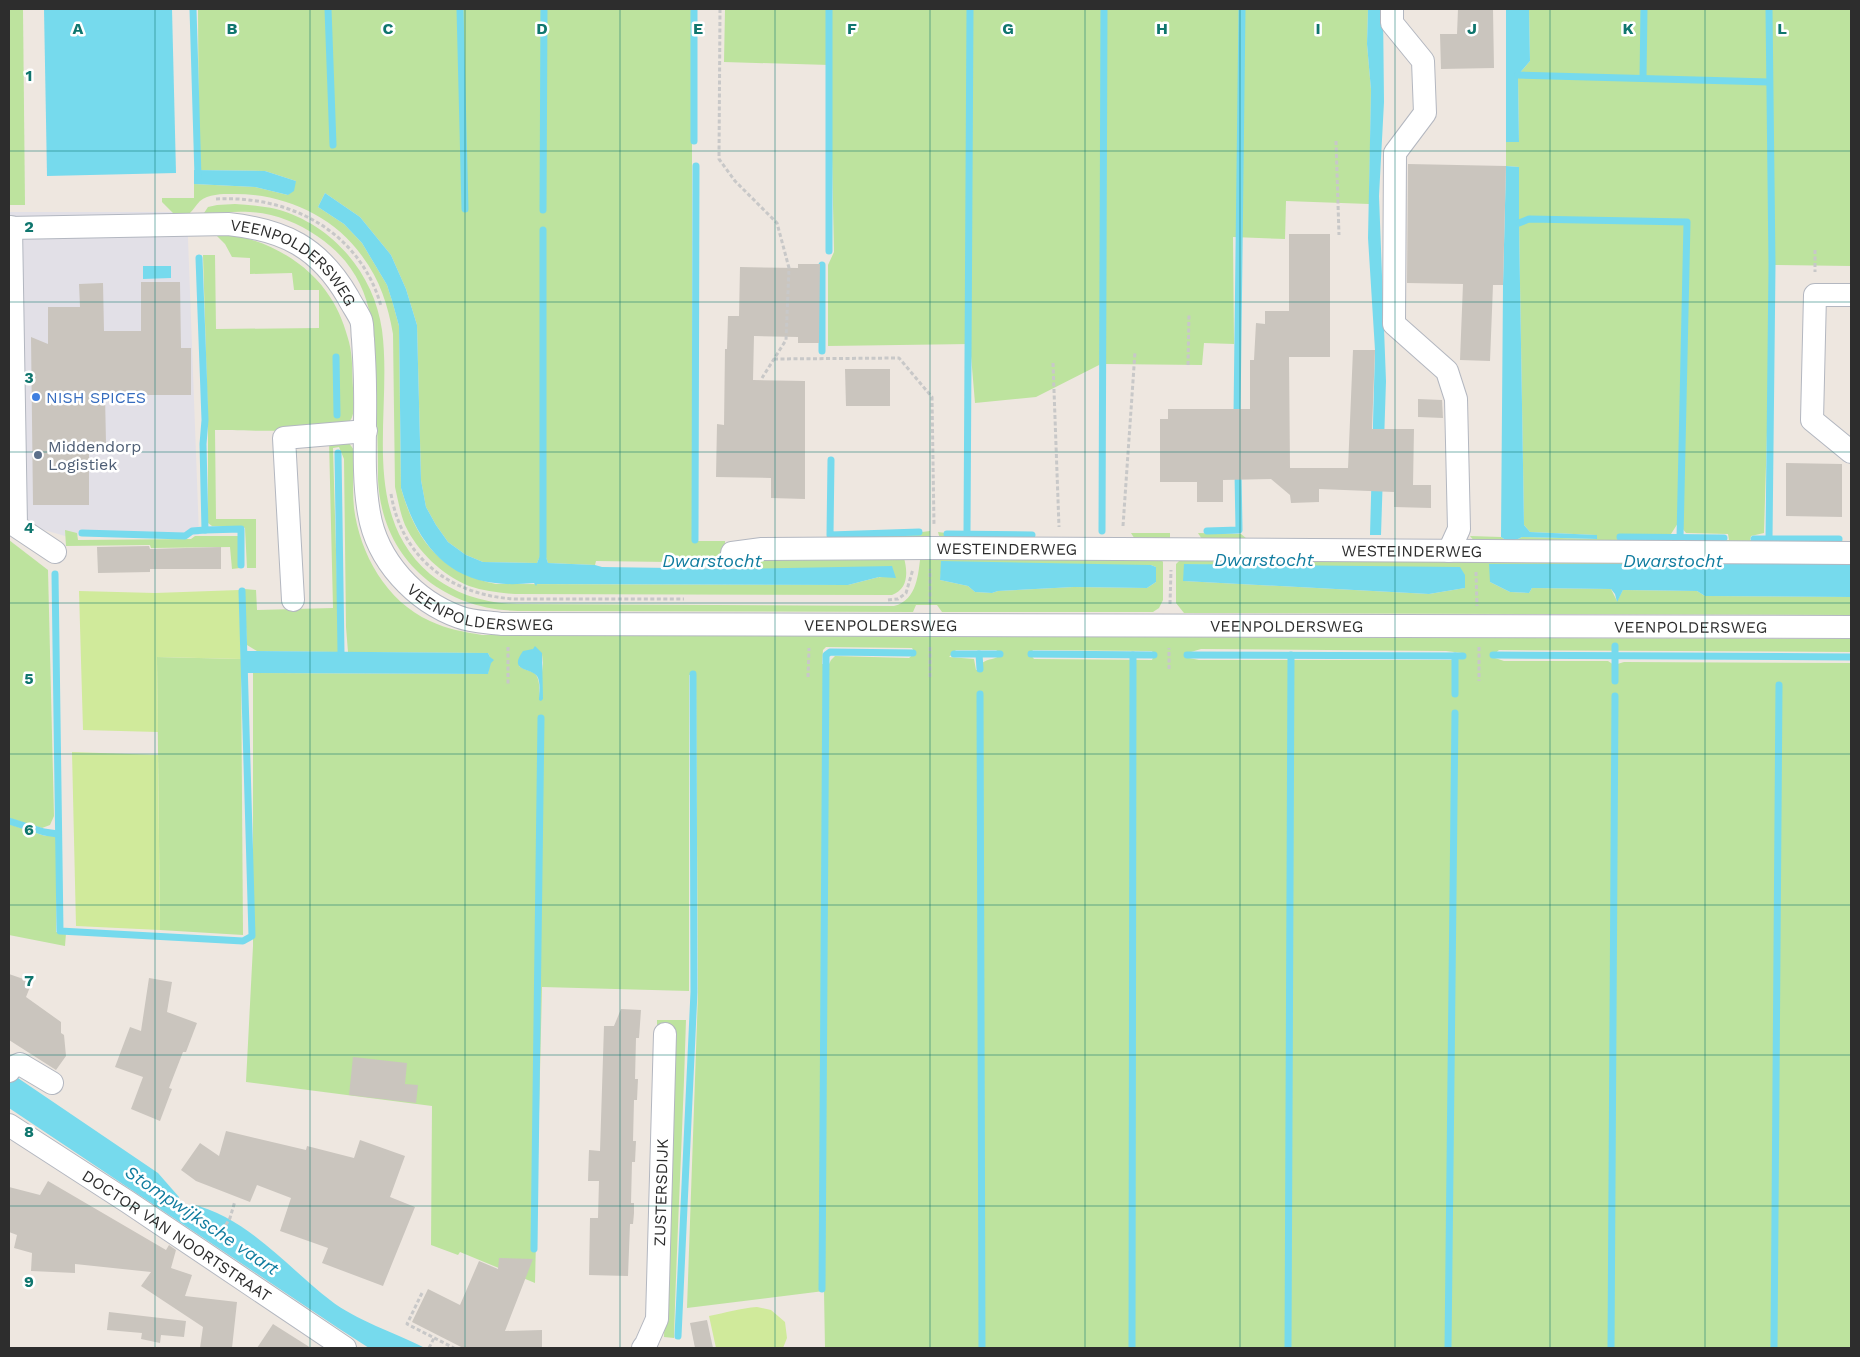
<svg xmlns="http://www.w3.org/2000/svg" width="1860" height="1357" viewBox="0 0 1860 1357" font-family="'Work Sans',sans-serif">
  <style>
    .industrial { fill: #e2e0e7 }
    .green { fill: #bde39e; fill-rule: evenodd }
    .pitch { fill: #d0ea9b }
    .water { fill: #76daed }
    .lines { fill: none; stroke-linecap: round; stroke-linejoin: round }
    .stream { stroke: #76daed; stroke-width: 7 }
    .building { fill: #cac5be }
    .minor-casing { stroke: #b3b7c0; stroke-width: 24 }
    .path { stroke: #c8c8c8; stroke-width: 3; stroke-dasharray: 4 2.5; stroke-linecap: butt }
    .minor { stroke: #fff; stroke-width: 22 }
    .grid { fill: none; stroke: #0f766e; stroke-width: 1; stroke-opacity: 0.55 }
    .shop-dot { fill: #3f7fe0; stroke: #fff; stroke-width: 2 }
    .service-dot { fill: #5c6f8a; stroke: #fff; stroke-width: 2 }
    .labels { text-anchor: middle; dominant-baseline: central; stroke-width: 5; stroke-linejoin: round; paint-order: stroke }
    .street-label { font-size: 16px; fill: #2d2d2d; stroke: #fff }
    .shop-label { font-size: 16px; fill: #366cbe; stroke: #fff; text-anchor: start }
    .service-label { font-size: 16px; fill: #4e5e75; stroke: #fff; text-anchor: start }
    .water-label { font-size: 18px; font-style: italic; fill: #107c9f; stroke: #fff }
    .grid-label { font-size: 16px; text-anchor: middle; font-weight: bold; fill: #0f766e; stroke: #fff; stroke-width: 5; stroke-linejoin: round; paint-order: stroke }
  </style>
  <rect width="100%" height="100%" fill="#eee7e0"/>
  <polygon class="industrial" points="9,212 187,212 199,535 65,536 9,520"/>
  <g class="green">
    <polygon points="9,9 23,9 25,205 9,205"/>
    <path d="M198 9H692V541H725V560L755 555 904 558C908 573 908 589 892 595L515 594C499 593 484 591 469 586 442 575 417 551 405 525 400 513 398 500 395 487L393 334C388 305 380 280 362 256 333 215 282 193 232 194 222 194 208 194 200 201 196 205 193 210 190 213L175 215 162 202V198H194V184L255 187 288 195 296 181 265 171 199 170ZM325 193 360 217 391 255 406 289 417 325 421 480 426 507 436 525 448 542 466 555 483 562 537 563 543 549 548 563 595 565 596 561 740 563V569L895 578 879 577 848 585 496 584C440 572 416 541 401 488L399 326 393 304 387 285 362 243 344 224 318 207Z"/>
    <polygon points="725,9 1102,9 1101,364 1036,397 975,403 970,344 828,346 828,265 834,252 830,65 724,62"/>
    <polygon points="1106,9 1368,9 1367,44 1371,90 1369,204 1286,201 1285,239 1233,237 1234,344 1204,343 1202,365 1105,364"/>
    <path d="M1529 9H1851V266L1772 265 1764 533 1751 536 1750 540 1837 542 1842 539 1843 549 1476 543 1470 536 1501 537C1507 542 1515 541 1522 537L1596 539V535L1530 532 1524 525 1519 223V167L1506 166V142L1519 141 1518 75 1530 61ZM1685 274 1682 528 1686 533 1728 534 1729 540 1618 539V534H1671L1678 523Z"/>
    <path d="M235 204C249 205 262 206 276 209 332 224 374 273 382 330 393 412 358 512 430 574 456 595 485 603 517 604L894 606C918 600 918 573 921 553L1157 554 1163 562V600L1159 608 1153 612H942L937 605H916L913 612 518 611C441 609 382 559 378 480 378 451 377 421 376 392 375 330 375 275 317 236 298 223 274 213 250 212 235 211 219 213 204 213L208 207 217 205ZM1151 565 1156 567V582L1147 588 1074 587 998 591 992 593 975 592 968 586 940 580 941 573Z"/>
    <path d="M215 234C258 234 307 260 330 297 339 310 345 327 349 342 353 357 352 373 353 388 353 398 357 417 347 424 332 434 239 430 215 430L216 519H256V568H247L245 528 240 526H212L208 523V421L203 255H215L216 329 319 328V290H294L292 273 250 274V258L232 257 225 244Z"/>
    <path d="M329 440 349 443 354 450C354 469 352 489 354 508 360 554 386 601 430 621 447 629 464 632 482 635L1851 639V652L1499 650 1493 655 1495 658 1504 661H1608L1614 665 1624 662 1851 663V1348H825L824 1291 687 1308 698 993 696 675H689V991L542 987 535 1283 460 1252 458 1255 431 1245 432 1106 246 1082 253 946V673L488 674 490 657 488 653 348 652 346 627 344 459 339 447 333 448 339 652 257 651 247 645 244 589 256 590 257 610 333 608ZM826 647 912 648 915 653 909 658 835 656 831 660 829 664H822L823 650ZM533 649H537L542 654 543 663 539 700C539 692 541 678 534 673 529 670 524 670 519 666ZM1201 649 1446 651 1462 653 1463 656 1461 659 1452 660H1199L1189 658 1187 655 1191 652ZM956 650H996L1002 654C995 660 989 658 982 663V670H976L974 659 949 657ZM1033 650 1152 651 1154 655 1152 660 1034 659 1030 654Z"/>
    <polygon points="65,530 77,533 78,540 191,539 195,536 238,536 240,568 232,569 230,547 151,548 150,545 66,546"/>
    <polygon points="930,531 929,543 824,544 822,537 920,535 922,532"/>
    <polygon points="938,532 946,533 947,536 1037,537 1037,543 941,543"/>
    <polygon points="1131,533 1170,533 1170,544 1138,544"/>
    <polygon points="1198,533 1241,534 1247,539 1205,544"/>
    <polygon points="9,540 48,570 54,816 50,825 42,828 9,818"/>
    <path d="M1186 554 1851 564 1490 582 1510 592 1529 593 1532 588 1611 589 1617 601 1623 590 1697 591 1705 596 1851 597V615L1184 613 1176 603V564ZM1184 564 1465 575V588L1429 594 1184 581Z"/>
    <polygon points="157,657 241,659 243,935 160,930"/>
    <polygon points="9,824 45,836 57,836 56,932 66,933 65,946 9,935"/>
    <path d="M657 1020H686C683 1126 677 1232 674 1338L664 1337 673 1030 657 1029Z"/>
  </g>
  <g class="pitch">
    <polygon points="239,590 241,659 157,657 158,732 83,730 79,591 155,593"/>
    <polygon points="72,752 158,755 160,930 76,926"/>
    <path d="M757 1307 771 1310 785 1322 787 1338 783 1348H716L709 1316C725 1313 741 1308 757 1307Z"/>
  </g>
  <g class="water">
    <polygon points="44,9 172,9 176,173 47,176"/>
    <polygon points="1368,9 1383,9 1384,102 1379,196 1386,381 1381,535 1370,535 1375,350 1368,238 1371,90 1367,44"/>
    <polygon points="1506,9 1529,9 1530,61 1518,75 1519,142 1506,142"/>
    <path d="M1506 166 1519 167V223L1524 525 1530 532 1597 535V539L1522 537C1515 541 1507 542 1501 537L1503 285Z"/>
    <polygon points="194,170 265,171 296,181 294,191 288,195 255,187 194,184"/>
    <path d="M325 193 360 217 391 255 406 289 417 325 421 480 426 507 436 525 448 542 466 555 483 562 537 563 543 548 548 563 595 565 602 567 740 569 892 566 896 578 879 577 848 585 537 584 536 586 534 583C521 584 508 585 495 583 441 577 415 536 401 488L399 326 393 304 387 285 362 243 344 224 318 207Z"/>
    <polygon points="143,266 171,266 171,278 143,279"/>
    <polygon points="941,561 1151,565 1156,567 1156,582 1147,588 1074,587 998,591 992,593 975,592 968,586 940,580"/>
    <polygon points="1184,564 1460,567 1465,575 1465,588 1429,594 1183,581"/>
    <polygon points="1489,564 1851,564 1851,597 1705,596 1697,591 1623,590 1617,602 1615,594 1611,589 1532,588 1529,593 1510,592 1490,582"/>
    <path d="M535 646 542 653 543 699 541 701 539 700C539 694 541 682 537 676 530 667 508 672 523 651L533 649Z"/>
    <polygon points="243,651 488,653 490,657 494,660 491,663 488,674 243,673"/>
    <path d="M9 1072 158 1173 179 1197 177 1202 187 1208 191 1204C247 1217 286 1266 330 1300 355 1320 396 1333 425 1348H369L338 1328 9 1108Z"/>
  </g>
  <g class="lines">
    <g class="stream">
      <polyline points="193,9 198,177"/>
      <polyline points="328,9 333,145"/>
      <polyline points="460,9 465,209"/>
      <polyline points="1518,75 1769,82"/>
      <polyline points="1643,78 1644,9"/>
      <polyline points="694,141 694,9"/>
      <polyline points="543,210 544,9"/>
      <polyline points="1519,223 1529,219 1687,222 1680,538"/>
      <polyline points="543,230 543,557"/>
      <polyline points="829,251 829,9"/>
      <polyline points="199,258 205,420 203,444 205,530 241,529 241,565"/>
      <polyline points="822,351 822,265"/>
      <polyline points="336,357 337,415"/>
      <polyline points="1237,416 1242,9"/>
      <polyline points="338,453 341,652"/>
      <polyline points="831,460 830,535 919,532"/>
      <polyline points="1102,531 1104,9"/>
      <polyline points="1207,531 1239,530 1238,472"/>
      <polyline points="82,533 185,536 192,531 205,530"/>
      <polyline points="967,533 970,9"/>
      <polyline points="947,534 1032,535"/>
      <polyline points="1620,537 1724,538"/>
      <polyline points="1754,539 1839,539"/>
      <polyline points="1769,539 1772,265 1769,9"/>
      <polyline points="695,540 696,166"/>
      <polyline points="55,574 60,931 243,941 252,936 242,591"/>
      <polyline points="954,654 1000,654"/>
      <polyline points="979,654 980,669"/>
      <polyline points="1031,654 1154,655"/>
      <polyline points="1187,655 1463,656"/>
      <polyline points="1493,655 1851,657"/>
      <polyline points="1615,681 1615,646"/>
      <polyline points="980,694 982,1348"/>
      <polyline points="1455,694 1455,656"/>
      <polyline points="9,821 44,832 58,834"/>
      <polyline points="534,1249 541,718"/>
      <polyline points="822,1289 826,655 830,652 913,653"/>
      <polyline points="678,1336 694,992 693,674"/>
      <polyline points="1132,1348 1133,655"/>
      <polyline points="1288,1348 1291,655"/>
      <polyline points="1448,1348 1455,713"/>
      <polyline points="1611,1348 1615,696"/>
      <polyline points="1774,1348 1779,685"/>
    </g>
  </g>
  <g class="building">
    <polygon points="1458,9 1493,9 1494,68 1441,69 1440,34 1457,34"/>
    <polygon points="1408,164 1506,166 1503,285 1493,285 1490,361 1460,360 1463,284 1407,283"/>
    <polygon points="1289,234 1330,234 1330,357 1289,357 1290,468 1348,468 1353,350 1375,350 1372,429 1414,429 1413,485 1431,485 1431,508 1394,507 1394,492 1319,489 1319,502 1291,503 1290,495 1271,479 1223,480 1223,502 1197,502 1197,482 1160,482 1160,419 1168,419 1168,409 1250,409 1250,360 1254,360 1256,323 1265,324 1265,311 1289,311"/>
    <polygon points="798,264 820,264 819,343 798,343 798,337 754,336 753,380 805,381 805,499 771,498 771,478 716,477 717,424 724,425 725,349 727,349 728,316 739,316 740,267 798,268"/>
    <polygon points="141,282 180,282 181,348 191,348 191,395 105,395 106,443 89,443 89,505 33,505 31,337 48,344 48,307 80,307 79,284 103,283 104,331 141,331"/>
    <polygon points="845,369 890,369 890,406 846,406"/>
    <polygon points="1418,399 1442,400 1443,418 1418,417"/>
    <polygon points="1786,463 1842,464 1842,517 1786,516"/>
    <polygon points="149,546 150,549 221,547 221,569 150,569 150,572 98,573 97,547"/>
    <polygon points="9,974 32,982 26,997 61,1022 61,1033 64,1035 66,1056 56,1070 9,1040"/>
    <polygon points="149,978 172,982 167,1012 197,1023 186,1052 183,1052 169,1088 172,1089 160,1121 131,1109 143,1077 115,1067 130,1027 141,1031"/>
    <polygon points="621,1009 641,1010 639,1038 636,1038 635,1079 638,1079 637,1100 634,1100 633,1141 636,1141 635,1162 632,1162 631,1203 634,1203 634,1213 633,1224 630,1224 628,1276 589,1275 590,1218 598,1218 599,1181 588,1181 589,1150 600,1151 604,1026 614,1026"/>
    <polygon points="353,1057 407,1063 405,1084 418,1085 416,1103 349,1095"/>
    <polygon points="226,1131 306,1150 307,1146 354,1158 360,1140 405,1156 390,1197 415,1207 383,1286 322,1263 328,1248 280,1231 291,1198 257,1185 250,1202 196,1181 181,1170 200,1143 219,1156"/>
    <polygon points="48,1181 166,1250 169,1245 176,1250 171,1268 192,1275 185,1296 237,1302 232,1348 200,1348 203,1327 141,1286 151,1272 75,1264 75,1273 31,1271 32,1253 14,1248 17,1235 9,1232 9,1187 40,1195"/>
    <polygon points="499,1258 533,1259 505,1331 542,1330 542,1348 463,1348 412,1322 428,1289 460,1305 479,1261 498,1269"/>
    <polygon points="109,1312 186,1321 184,1337 161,1335 160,1343 141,1339 142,1333 107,1330"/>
    <polygon points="707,1320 713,1348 695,1348 690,1323"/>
    <polygon points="273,1324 311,1348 257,1348"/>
  </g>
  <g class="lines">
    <defs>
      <g id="minor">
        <polyline points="1392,9 1392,23 1423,61 1425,113 1395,153 1394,324 1447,371 1456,399 1459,529 1449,551"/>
        <polyline points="11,227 16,526 55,552"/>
        <path id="s1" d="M9 228 228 224C284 230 319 247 348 297 352 305 358 313 361 320 363 326 362 333 363 339 364 356 365 372 365 388 366 428 362 475 369 513 377 561 415 601 459 617 472 622 488 622 501 624L1851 627"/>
        <polyline points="1851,295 1815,295 1812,420 1851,452"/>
        <path id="s2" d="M732 553 762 549 930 548 1851 553"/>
        <polyline points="293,600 284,438 366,431"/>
        <polyline points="9,1071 11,1068 20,1064 52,1083"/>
        <path id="s3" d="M9 1125 128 1202 345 1348"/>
        <path id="s4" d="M643 1348 646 1344 657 1319 665 1034"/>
      </g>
    </defs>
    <use href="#minor" class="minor-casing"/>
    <g class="path">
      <polyline points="720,9 719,159 735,181 777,223 789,268 786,340 762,378"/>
      <polyline points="1336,141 1339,235"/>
      <path d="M216 199C289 195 360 231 381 306"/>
      <polyline points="1815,250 1815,272"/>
      <polyline points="774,359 899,358 932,397 934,526"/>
      <polyline points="1053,363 1059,527"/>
      <polyline points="1188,365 1189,313"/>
      <path d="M391 494C402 559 452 596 516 599H684"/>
      <polyline points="1123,526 1135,352"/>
      <polyline points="1476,572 1477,606"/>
      <polyline points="888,600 898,599 906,593 913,569"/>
      <polyline points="930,603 930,569"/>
      <polyline points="1170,604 1171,570"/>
      <polyline points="508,647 508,685"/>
      <polyline points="1479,647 1479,681"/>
      <polyline points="1169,669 1169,648"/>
      <polyline points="808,677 809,648"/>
      <polyline points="930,677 930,647"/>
      <polyline points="219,1236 230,1218 235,1201"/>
      <polyline points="422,1293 407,1324 454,1348"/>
      <polyline points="429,1348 434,1338"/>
    </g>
    <use href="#minor" class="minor"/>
  </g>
  <path class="grid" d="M155 9V1348M310 9V1348M465 9V1348M620 9V1348M775 9V1348M930 9V1348M1085 9V1348M1240 9V1348M1395 9V1348M1550 9V1348M1705 9V1348M9 151H1851M9 302H1851M9 452H1851M9 603H1851M9 754H1851M9 905H1851M9 1055H1851M9 1206H1851"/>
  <circle class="shop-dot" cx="36" cy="397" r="5"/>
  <circle class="service-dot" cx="38" cy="455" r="5"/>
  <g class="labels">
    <g class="street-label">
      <text stroke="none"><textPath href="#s1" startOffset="298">VEENPOLDERSWEG</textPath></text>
      <text stroke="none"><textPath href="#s2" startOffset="275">WESTEINDERWEG</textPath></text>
      <text stroke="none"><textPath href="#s2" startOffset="680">WESTEINDERWEG</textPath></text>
      <text stroke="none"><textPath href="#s1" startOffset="748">VEENPOLDERSWEG</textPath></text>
      <text stroke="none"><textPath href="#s1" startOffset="1152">VEENPOLDERSWEG</textPath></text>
      <text stroke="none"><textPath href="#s1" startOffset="1558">VEENPOLDERSWEG</textPath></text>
      <text stroke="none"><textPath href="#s1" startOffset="1962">VEENPOLDERSWEG</textPath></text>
      <text stroke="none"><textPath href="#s4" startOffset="159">ZUSTERSDIJK</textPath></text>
      <text stroke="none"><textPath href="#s3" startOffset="201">DOCTOR VAN NOORTSTRAAT</textPath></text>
    </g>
    <g class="shop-label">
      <text x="46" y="397">NISH SPICES</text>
    </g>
    <g class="service-label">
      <text x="48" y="446">Middendorp<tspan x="48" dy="18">Logistiek</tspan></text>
    </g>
    <g class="water-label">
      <text x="1264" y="559">Dwarstocht</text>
      <text x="712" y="560">Dwarstocht</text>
      <text x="1673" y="560">Dwarstocht</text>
      <text transform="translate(202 1220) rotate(34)">Stompwijksche vaart</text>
    </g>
  </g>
  <g class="grid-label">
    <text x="78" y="34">A</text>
    <text x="232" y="34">B</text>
    <text x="388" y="34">C</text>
    <text x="542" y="34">D</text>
    <text x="698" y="34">E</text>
    <text x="852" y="34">F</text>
    <text x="1008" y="34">G</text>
    <text x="1162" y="34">H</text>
    <text x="1318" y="34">I</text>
    <text x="1472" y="34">J</text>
    <text x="1628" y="34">K</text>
    <text x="1782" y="34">L</text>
    <text x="29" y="81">1</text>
    <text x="29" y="232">2</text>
    <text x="29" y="383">3</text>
    <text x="29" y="533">4</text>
    <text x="29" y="684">5</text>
    <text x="29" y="835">6</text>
    <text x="29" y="986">7</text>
    <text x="29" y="1137">8</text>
    <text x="29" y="1287">9</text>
  </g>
  <rect width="1860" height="1357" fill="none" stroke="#2d2d2d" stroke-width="20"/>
</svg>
